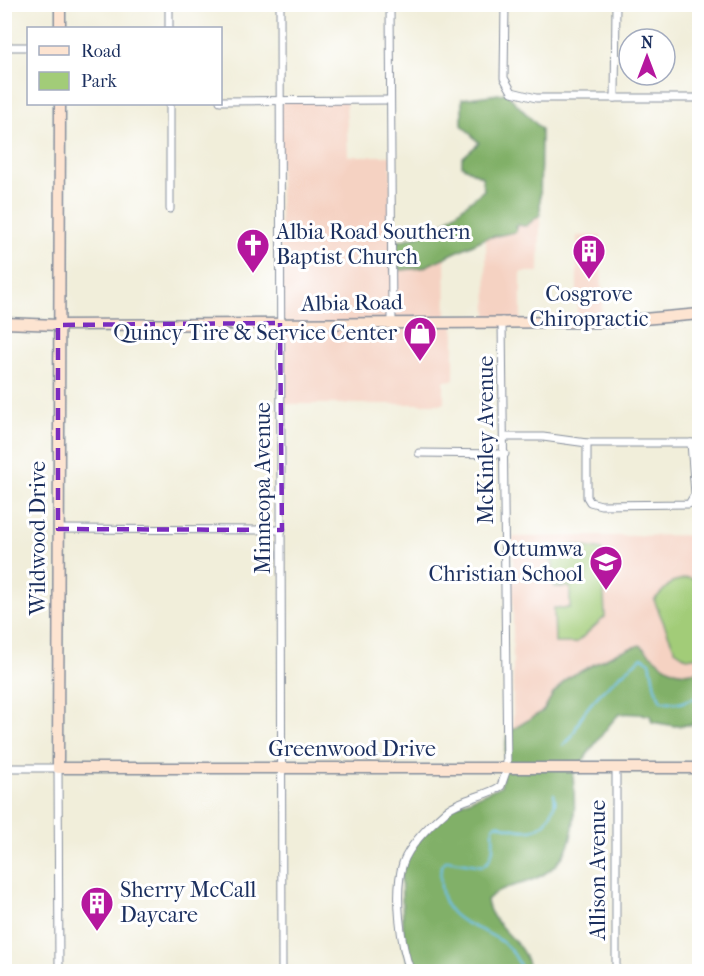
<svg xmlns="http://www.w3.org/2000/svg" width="704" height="976" viewBox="0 0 704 976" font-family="'IM FELL French Canon',serif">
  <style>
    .built { fill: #f5d2c2 }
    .green { fill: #a2cc78; stroke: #5e7e6b; stroke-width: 1.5 }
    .forest { fill: #81b068; stroke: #4e7063; stroke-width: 1.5 }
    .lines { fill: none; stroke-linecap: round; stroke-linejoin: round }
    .stream { stroke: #6fc2ec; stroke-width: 2 }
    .street-casing { stroke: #868e9c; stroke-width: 9 }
    .secondary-casing { stroke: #868e9c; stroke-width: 13 }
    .street { stroke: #fff; stroke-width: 7 }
    .secondary { stroke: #fde4d1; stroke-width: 10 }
    .marked { fill: none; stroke: #7b2cbf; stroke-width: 4.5; stroke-dasharray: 12 8; stroke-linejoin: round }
    .labels { text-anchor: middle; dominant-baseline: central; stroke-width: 6; stroke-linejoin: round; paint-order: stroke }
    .poi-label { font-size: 22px; fill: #1b2f5e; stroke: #fff; text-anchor: start }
    .street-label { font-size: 22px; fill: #1b2f5e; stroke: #fff }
  </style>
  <rect width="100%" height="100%" fill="#fff"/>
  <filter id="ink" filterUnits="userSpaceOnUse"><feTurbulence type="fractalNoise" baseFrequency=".0167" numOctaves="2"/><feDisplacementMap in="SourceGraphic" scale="12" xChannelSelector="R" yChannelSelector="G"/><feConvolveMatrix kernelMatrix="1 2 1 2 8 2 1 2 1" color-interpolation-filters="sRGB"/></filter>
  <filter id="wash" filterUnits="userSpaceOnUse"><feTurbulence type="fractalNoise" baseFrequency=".008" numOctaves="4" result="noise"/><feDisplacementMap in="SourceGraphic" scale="24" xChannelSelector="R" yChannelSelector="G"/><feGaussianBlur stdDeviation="1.35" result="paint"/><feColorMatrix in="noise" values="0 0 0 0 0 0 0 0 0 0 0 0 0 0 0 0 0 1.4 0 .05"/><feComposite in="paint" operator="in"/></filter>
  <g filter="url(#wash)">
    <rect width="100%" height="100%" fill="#f1eeda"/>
    <g class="built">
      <polygon points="346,100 348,156 391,156 390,239 422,268 445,256 446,322 454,322 454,380 444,381 444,404 280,404 280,101"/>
      <polygon points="540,215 539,272 521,272 521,322 487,322 486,238 516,232 516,224 526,226"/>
      <polygon points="577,236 601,236 602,322 577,322"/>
      <polygon points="699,535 699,670 692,673 667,670 655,659 543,711 513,729 513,537"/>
    </g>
    <g class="green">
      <polygon points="574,545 602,550 605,617 576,643 555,643 554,608 570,608 570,587 554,587 553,562 549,561 549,556 558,549"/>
      <polygon points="687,578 700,580 699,656 687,658 675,650 654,600 672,582"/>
    </g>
    <g class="forest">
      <polygon points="506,93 541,129 540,215 526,226 516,225 516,232 486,238 422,268 392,271 392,243 432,232 484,190 482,177 462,166 462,158 479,143 462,125 462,99"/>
      <path d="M640 645C657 660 674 680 699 670V724L675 726 652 722 650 715C641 715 629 712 620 714 615 715 579 766 573 775 576 818 579 864 529 881 513 887 499 887 487 900 490 928 527 940 529 971H411L404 947 401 874 411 849 448 809 501 786 507 733 543 711 553 694 567 678 618 652Z"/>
    </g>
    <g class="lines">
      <g class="stream">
        <path d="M563 745C576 737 576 722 586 710 601 690 623 673 642 657L650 662 655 688 661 701 680 703 700 696"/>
        <path d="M522 972C505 912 433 945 441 866L447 860 483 866C496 856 493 842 493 827L497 824C518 831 542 838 552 811 555 804 556 802 554 794"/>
      </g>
    </g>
  </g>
  <g filter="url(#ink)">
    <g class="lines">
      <defs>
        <g id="street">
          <polyline points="169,4 169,28"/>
          <polyline points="280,4 282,972"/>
          <polyline points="390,4 392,322"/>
          <polyline points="505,4 504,78 512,92 536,98 700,98"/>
          <polyline points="4,47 28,47"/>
          <polyline points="615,98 616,4"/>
          <polyline points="220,101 390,100"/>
          <polyline points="170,104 170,209"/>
          <polyline points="505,437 543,437 587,443 700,443"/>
          <polyline points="587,443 587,497 590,502 601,505 689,504 695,494 691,443"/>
          <polyline points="419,453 505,454"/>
          <polyline points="58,529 282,530"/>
          <polyline points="4,768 58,768 59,972"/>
          <polyline points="616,768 616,972"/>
          <path d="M411 972C400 945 394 891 403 863 410 844 432 823 447 810 462 798 485 797 501 786L507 769 502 321"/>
        </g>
        <g id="secondary">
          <polyline points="60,4 60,28"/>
          <polyline points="60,104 58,768 700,768"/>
          <polyline points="4,323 58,325 609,322 700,314"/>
        </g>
      </defs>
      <use href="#street" class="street-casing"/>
      <use href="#secondary" class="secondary-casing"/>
      <use href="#street" class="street"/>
      <use href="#secondary" class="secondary"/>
    </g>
  </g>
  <path class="marked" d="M280 323 282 530 58 529V325Z"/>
  <defs>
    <symbol id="church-pin" viewBox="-11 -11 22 30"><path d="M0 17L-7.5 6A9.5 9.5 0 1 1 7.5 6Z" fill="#b5179e" stroke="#fff"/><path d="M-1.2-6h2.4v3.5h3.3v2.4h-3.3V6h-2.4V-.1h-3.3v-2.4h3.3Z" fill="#fff"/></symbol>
    <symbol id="building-pin" viewBox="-11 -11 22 30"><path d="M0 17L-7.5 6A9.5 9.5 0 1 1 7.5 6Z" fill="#b5179e" stroke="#fff"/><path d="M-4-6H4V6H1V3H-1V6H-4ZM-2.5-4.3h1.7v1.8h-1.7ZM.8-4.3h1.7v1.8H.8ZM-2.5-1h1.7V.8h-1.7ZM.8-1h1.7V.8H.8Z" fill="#fff"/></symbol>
    <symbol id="shop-pin" viewBox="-11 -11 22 30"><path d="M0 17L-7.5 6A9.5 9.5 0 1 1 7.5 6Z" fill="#b5179e" stroke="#fff"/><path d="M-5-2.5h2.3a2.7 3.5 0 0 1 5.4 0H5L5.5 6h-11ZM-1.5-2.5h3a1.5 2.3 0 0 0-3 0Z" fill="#fff"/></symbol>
    <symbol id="school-pin" viewBox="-11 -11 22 30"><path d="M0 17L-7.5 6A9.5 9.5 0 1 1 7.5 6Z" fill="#b5179e" stroke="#fff"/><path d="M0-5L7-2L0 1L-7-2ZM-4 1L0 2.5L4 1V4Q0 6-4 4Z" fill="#fff"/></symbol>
  </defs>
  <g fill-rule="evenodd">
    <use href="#church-pin" x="234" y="226" width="38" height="52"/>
    <use href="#building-pin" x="570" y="232" width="38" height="52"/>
    <use href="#shop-pin" x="401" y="314" width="38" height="52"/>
    <use href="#school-pin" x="587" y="543" width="38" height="52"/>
    <use href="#building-pin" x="78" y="884" width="38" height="52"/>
  </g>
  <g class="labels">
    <g class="poi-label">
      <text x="276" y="232">Albia Road Southern<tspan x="276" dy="25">Baptist Church</tspan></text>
      <text x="589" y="294" text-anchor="middle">Cosgrove<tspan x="589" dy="25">Chiropractic</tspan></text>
      <text x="397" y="333" text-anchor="end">Quincy Tire &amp; Service Center</text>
      <text x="583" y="549" text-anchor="end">Ottumwa<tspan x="583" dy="25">Christian School</tspan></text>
      <text x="120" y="890">Sherry McCall<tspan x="120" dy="25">Daycare</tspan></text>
    </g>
    <g class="street-label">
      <text transform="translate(352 303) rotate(-1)">Albia Road</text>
      <text transform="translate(486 440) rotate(-90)">McKinley Avenue</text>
      <text transform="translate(263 488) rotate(-90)">Minneopa Avenue</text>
      <text transform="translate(38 538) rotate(-90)">Wildwood Drive</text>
      <text x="352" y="749">Greenwood Drive</text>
      <text transform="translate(598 870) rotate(-90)">Allison Avenue</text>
    </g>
  </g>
  <rect width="704" height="976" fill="none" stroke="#fff" stroke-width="24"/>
  <rect x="27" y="27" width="195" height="78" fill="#ffffff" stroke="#a4acbf" stroke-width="1.5"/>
  <rect x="39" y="46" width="30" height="9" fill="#fde4d1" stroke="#a4acbf" stroke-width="1.5"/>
  <text x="81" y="57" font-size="18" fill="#1b2f5e">Road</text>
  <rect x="39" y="72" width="30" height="18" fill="#a2cc78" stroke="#a4acbf" stroke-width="1.5"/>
  <text x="81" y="87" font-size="18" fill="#1b2f5e">Park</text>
  <g transform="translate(647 57)"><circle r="28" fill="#ffffff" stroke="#a4acbf" stroke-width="1.5"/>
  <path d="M0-4.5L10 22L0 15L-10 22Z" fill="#b5179e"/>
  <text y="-9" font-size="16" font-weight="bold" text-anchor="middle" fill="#1b2f5e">N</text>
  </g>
</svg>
